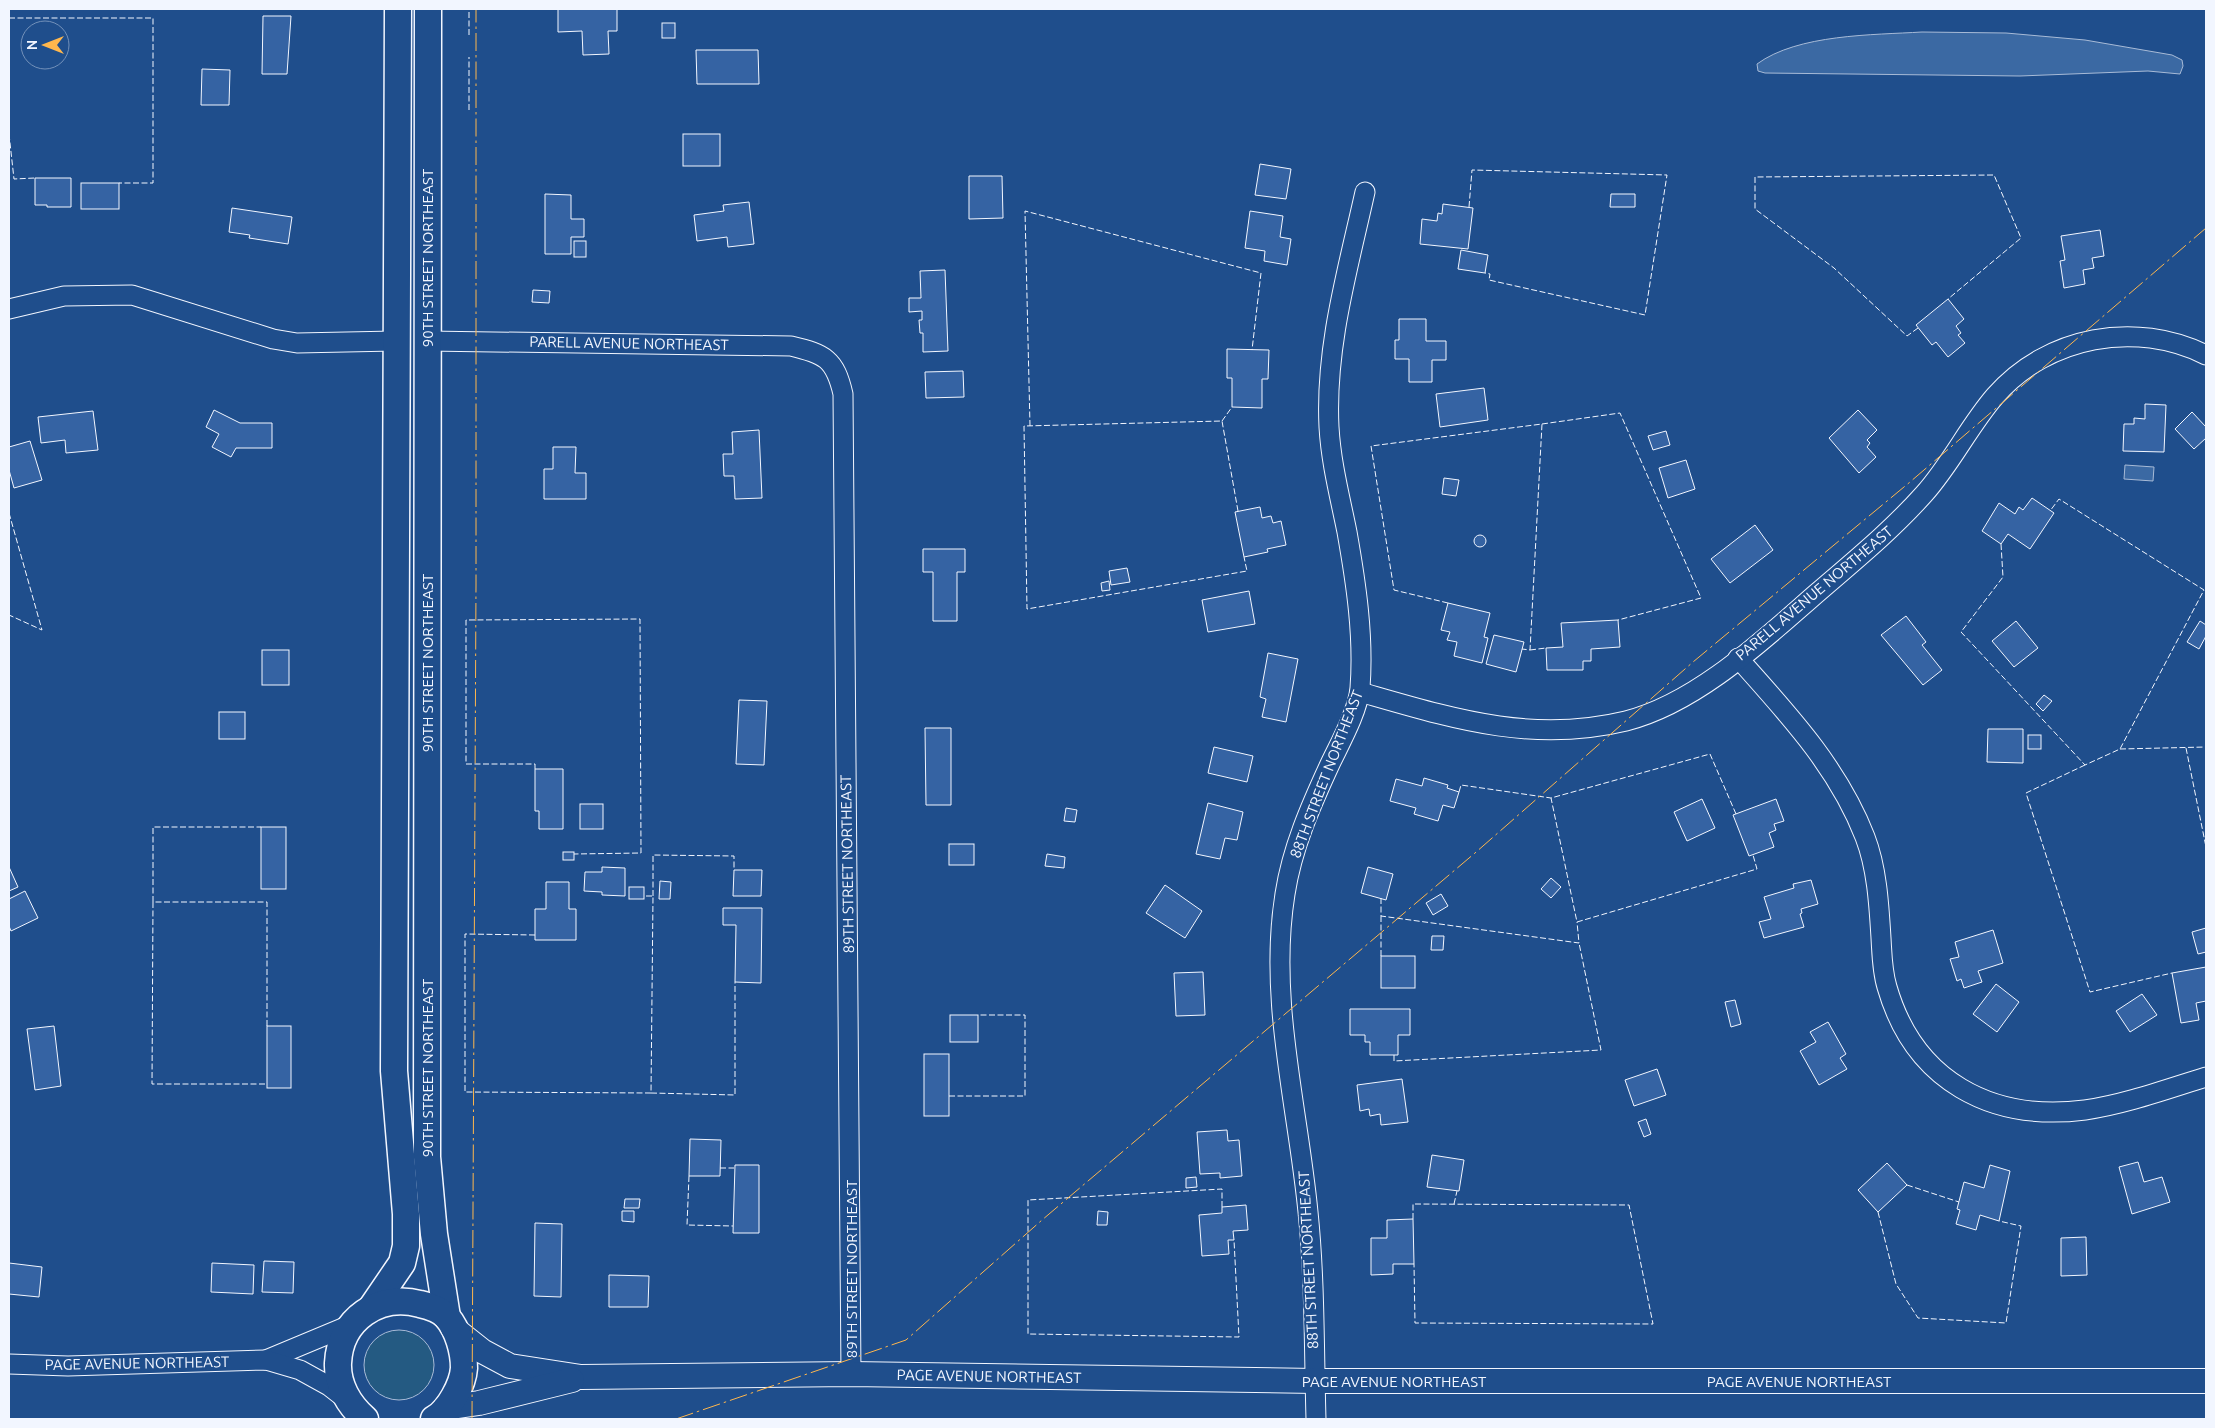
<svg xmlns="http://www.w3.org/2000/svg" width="2215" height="1428" viewBox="0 0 2215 1428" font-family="Ubuntu,sans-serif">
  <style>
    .green { fill: #245a82; stroke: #a8bbd7 }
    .water { fill: #3b69a3; stroke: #a8bbd7 }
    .building { fill: #3563a3; stroke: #f2f6ff }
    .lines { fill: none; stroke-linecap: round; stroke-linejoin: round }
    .minor-casing { stroke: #f2f6ff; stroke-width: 21 }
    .tertiary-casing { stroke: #f2f6ff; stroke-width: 26 }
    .secondary-casing { stroke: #f2f6ff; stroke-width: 29 }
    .minor { stroke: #1f4e8c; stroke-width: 19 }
    .tertiary { stroke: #1f4e8c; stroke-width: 24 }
    .secondary { stroke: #1f4e8c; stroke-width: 26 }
    .fence { stroke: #f2f6ff; stroke-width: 1; stroke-dasharray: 6 2.5; stroke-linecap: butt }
    .power { stroke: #ffb74d; stroke-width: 1; stroke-dasharray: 18 4 2.5 4; stroke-linecap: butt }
    .labels { text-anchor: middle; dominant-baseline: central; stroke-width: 4; stroke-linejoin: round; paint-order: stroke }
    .street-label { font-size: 15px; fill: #f2f6ff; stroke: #1f4e8c }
  </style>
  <rect width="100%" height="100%" fill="#1f4e8c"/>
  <circle class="green" cx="399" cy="1365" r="35"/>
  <g class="water">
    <path d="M1922 32 2006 33 2085 40 2172 55 2182 60 2183 66 2180 74 2148 71 2020 76 1765 73 1758 71 1757 64C1798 34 1873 35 1922 32Z"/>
    <polygon points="2125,465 2154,467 2153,481 2124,479"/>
  </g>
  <g class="building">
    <polygon points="558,9 617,9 617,31 608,31 609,54 583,55 582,31 558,32"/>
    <polygon points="263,16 291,16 287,74 262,74"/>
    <rect x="662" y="23" width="13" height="15"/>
    <polygon points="696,50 758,50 759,84 697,84"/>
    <polygon points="202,69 230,70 229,105 201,105"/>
    <rect x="683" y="134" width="37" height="32"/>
    <polygon points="1260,164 1291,169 1286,199 1255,195"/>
    <polygon points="969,176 1002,176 1003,218 969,219"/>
    <polygon points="35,178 71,178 71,207 47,207 47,205 35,205"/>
    <rect x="81" y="183" width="38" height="26"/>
    <polygon points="545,194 571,195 571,219 584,219 584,237 571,237 571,254 545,254"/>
    <polygon points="1611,194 1635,194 1635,207 1610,207"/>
    <polygon points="749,202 754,244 728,247 727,237 697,241 694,215 724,211 723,205"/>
    <polygon points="1443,204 1473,208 1468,249 1420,244 1422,219 1437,221 1438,213 1442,214"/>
    <polygon points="232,208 292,217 288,244 249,238 250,235 229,232"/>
    <polygon points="1250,211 1283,216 1280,237 1291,239 1287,265 1264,261 1265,251 1245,248"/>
    <polygon points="2100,230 2104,256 2092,258 2094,268 2083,270 2085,284 2064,288 2060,261 2065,260 2061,236"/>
    <rect x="574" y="241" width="12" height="16"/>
    <polygon points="1461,250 1488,255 1485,273 1458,269"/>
    <polygon points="945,270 948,351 923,352 923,333 920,333 919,320 922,320 922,311 909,312 909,298 921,298 920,271"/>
    <polygon points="533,290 550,291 549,303 532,302"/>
    <polygon points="1948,299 1964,319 1956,326 1961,333 1958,335 1965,343 1948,357 1936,342 1932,345 1916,325"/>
    <polygon points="1399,319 1426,319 1426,341 1446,341 1446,360 1432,360 1432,382 1409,382 1409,359 1395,359 1395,340 1399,340"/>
    <polygon points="1227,349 1269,350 1268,379 1262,379 1262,408 1232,407 1232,378 1227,378"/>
    <polygon points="963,371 964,397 926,398 925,372"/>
    <polygon points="1484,388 1488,420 1440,427 1436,394"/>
    <polygon points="2145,404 2166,405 2164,452 2123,451 2124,424 2134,424 2134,418 2145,419"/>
    <polygon points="214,410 240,423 272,423 272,448 236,448 231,457 212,447 219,434 206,427"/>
    <polygon points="1858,410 1877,430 1867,440 1870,443 1867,447 1876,457 1859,473 1829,438"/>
    <polygon points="93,411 98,450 66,453 65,440 41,443 38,417"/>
    <polygon points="2192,412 2206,427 2206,438 2194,449 2175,429"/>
    <polygon points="759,430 762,498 735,499 734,476 724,476 723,454 733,454 732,432"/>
    <polygon points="1666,431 1670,445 1653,450 1648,436"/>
    <polygon points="30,441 42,480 14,488 9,470 9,447"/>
    <polygon points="553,447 576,447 575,473 586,473 586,499 544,499 544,469 553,469"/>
    <polygon points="1686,460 1695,489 1668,498 1659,468"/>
    <polygon points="1444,478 1459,480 1456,496 1442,494"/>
    <polygon points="2032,498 2054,513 2030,549 2008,534 2001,544 1982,531 1999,503 2015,514 2019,507 2023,510"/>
    <polygon points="1260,507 1262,518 1271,516 1273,523 1281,521 1286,545 1267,549 1268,552 1244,557 1235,512"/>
    <polygon points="1755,525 1773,550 1730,583 1711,559"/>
    <circle cx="1480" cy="541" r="6"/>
    <polygon points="923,549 965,549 965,572 957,572 957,621 933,621 933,572 923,572"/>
    <polygon points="1127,568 1130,582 1111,585 1109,571"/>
    <polygon points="1109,581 1110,590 1102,591 1101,583"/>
    <polygon points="1249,591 1255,624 1208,632 1202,600"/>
    <polygon points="1448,603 1490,613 1484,637 1488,638 1482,663 1454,656 1457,642 1447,640 1450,632 1441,630"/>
    <polygon points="1906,616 1926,642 1922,645 1942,670 1923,685 1881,635"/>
    <polygon points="1618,620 1620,647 1591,649 1591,661 1583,661 1583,670 1547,670 1546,648 1563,647 1561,623"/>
    <polygon points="2016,621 2038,648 2014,667 1992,641"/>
    <polygon points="2200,621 2206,625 2206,636 2199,649 2187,642"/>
    <polygon points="1494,635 1524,642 1516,672 1486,664"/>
    <rect x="262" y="650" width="27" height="35"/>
    <polygon points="1268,653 1298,659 1286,722 1262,717 1266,699 1260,697"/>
    <polygon points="2044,695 2052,701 2043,711 2036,704"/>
    <polygon points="739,700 767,701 764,765 736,764"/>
    <rect x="219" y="712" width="26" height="27"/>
    <polygon points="925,728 951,728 951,805 926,805"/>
    <polygon points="1988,729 2023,729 2023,763 1987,762"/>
    <rect x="2028" y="735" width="13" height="14"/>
    <polygon points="1214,747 1253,756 1247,782 1208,773"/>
    <polygon points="535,769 563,769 563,829 539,829 539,811 535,811"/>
    <polygon points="1424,778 1448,785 1447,788 1459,792 1454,808 1443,805 1438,821 1414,814 1416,808 1390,801 1396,779 1422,786"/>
    <polygon points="1702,799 1715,828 1687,841 1674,812"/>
    <polygon points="1776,799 1784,821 1774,824 1776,830 1769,833 1774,847 1749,856 1733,815"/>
    <polygon points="1208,803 1243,812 1237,840 1225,838 1220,859 1196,854"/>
    <rect x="580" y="804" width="23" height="25"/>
    <polygon points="1066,808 1077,810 1075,822 1064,821"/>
    <rect x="261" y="827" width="25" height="62"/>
    <rect x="949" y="844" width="25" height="21"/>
    <rect x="563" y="852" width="11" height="8"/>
    <polygon points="1047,854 1065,857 1064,868 1045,866"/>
    <polygon points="9,867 18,887 9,891"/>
    <polygon points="602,867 625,868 625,896 602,895 602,892 584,891 585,872 602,872"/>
    <polygon points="1368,867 1393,874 1386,900 1361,893"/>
    <polygon points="734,870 762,870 761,896 733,896"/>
    <polygon points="1551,878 1561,887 1551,898 1541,889"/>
    <polygon points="1811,880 1818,904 1801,909 1802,913 1800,914 1804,927 1764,938 1759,922 1771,919 1764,897 1794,888 1793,884"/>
    <polygon points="660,881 671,882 670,899 659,899"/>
    <polygon points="546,882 569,882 569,909 576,909 576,940 535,940 535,909 546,909"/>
    <polygon points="1165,885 1202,911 1185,938 1146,913"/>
    <rect x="629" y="887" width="15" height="12"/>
    <polygon points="25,891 38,918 11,931 9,926 9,899"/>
    <polygon points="1441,894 1448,906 1433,915 1426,903"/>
    <polygon points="723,908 762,908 761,983 735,982 736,925 723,925"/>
    <polygon points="2206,928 2206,952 2198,954 2192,932"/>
    <polygon points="1993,930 2003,963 1978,971 1982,982 1964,988 1961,979 1957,981 1950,959 1959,957 1955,942"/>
    <polygon points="1432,936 1444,936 1443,950 1431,950"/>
    <rect x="1381" y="956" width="34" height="32"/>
    <polygon points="2206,967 2206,1001 2196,1003 2199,1020 2181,1023 2172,973"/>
    <polygon points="1203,972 1205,1015 1176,1016 1174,973"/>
    <polygon points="1996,984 2019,1002 1997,1032 1973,1014"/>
    <polygon points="2142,994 2157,1015 2130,1032 2116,1011"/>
    <polygon points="1735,1000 1741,1024 1731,1027 1725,1002"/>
    <polygon points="1350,1009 1410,1009 1410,1035 1398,1035 1398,1055 1370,1055 1370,1042 1365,1042 1365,1035 1350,1035"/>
    <rect x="950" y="1015" width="28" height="27"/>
    <polygon points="1828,1022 1846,1054 1840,1058 1847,1069 1819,1085 1800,1051 1816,1042 1810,1032"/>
    <polygon points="54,1026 61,1086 35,1090 27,1029"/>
    <rect x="267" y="1026" width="24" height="62"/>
    <rect x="924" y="1054" width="25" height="62"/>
    <polygon points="1657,1069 1666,1095 1634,1106 1625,1080"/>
    <polygon points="1402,1079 1408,1122 1381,1125 1380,1114 1370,1116 1369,1109 1360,1111 1357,1085"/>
    <polygon points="1646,1119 1651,1134 1644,1137 1638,1122"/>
    <polygon points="1227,1130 1228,1141 1239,1140 1242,1176 1220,1178 1220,1173 1200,1174 1197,1132"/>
    <polygon points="690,1139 721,1140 720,1176 689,1176"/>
    <polygon points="1432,1155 1464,1160 1459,1191 1427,1187"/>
    <polygon points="2138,1162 2144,1182 2162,1177 2170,1202 2132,1214 2119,1167"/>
    <polygon points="1887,1163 1907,1185 1878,1212 1858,1190"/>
    <polygon points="735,1165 759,1165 759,1233 733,1233"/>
    <polygon points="1990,1165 2010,1171 1999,1221 1980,1215 1976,1230 1956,1224 1960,1210 1957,1209 1964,1182 1984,1188"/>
    <polygon points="1196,1177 1197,1187 1186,1188 1186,1178"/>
    <polygon points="625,1199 640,1199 639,1208 624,1208"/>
    <polygon points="1246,1205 1248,1230 1233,1231 1234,1240 1228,1240 1229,1254 1202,1256 1199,1215 1222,1213 1222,1207"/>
    <polygon points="622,1211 634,1211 634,1222 622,1221"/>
    <polygon points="1098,1211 1108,1212 1107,1225 1097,1225"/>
    <polygon points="1413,1219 1414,1264 1393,1264 1393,1274 1371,1275 1371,1238 1387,1238 1387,1220"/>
    <polygon points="535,1223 562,1224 561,1297 534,1296"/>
    <polygon points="2086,1237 2087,1275 2061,1276 2061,1238"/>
    <polygon points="264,1261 294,1262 293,1293 262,1292"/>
    <polygon points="9,1263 42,1267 39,1297 9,1294"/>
    <polygon points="212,1263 254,1265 253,1294 211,1292"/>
    <polygon points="609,1275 649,1276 648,1307 609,1307"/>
  </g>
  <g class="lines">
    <defs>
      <g id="minor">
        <polyline points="9,309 64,296 132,295 273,339 297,343 395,341"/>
        <path d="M427 341 791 346C825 354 835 359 843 394L851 1374"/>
        <path d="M1738 658C1787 713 1838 767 1865 837 1877 868 1879 905 1881 938 1882 954 1882 971 1887 987 1914 1081 1991 1122 2085 1110 2126 1104 2167 1089 2206 1077"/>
        <path d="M1360 692C1451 718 1531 744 1626 721 1697 703 1763 640 1817 593 1854 561 1892 530 1924 494 1951 464 1969 426 1995 396 2047 336 2136 320 2206 355"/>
        <polyline points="266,1360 350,1325"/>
        <polyline points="9,1364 68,1366 266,1360 300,1370 329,1386 347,1400"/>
        <path d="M1316 1419C1314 1351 1315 1280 1308 1212 1298 1107 1268 1000 1285 894 1292 848 1311 805 1330 764 1340 743 1358 711 1360 688 1364 636 1356 583 1347 532 1340 497 1331 463 1329 427 1325 347 1348 269 1365 192"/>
      </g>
      <g id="tertiary">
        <polyline points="453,1328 482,1351 510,1366 581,1377 851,1374 1315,1381 2206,1381"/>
        <polyline points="445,1408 479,1403 572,1380"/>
      </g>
      <g id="secondary">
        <polyline points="428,9 427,1157 434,1234 447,1317"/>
        <polyline points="372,1307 402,1263 406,1246 406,1214 394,1071 398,9"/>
        <path d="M365 1419C349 1405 337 1385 338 1363 340 1319 379 1293 420 1304 429 1306 441 1310 447 1317 458 1330 464 1351 464 1368 463 1384 449 1411 434 1419"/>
      </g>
    </defs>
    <use href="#minor" class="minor-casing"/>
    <use href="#tertiary" class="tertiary-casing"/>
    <use href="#secondary" class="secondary-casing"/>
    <use href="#minor" class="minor"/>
    <use href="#tertiary" class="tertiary"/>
    <use href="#secondary" class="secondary"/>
    <g class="fence">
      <polyline points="9,18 153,18 153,183 119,183"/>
      <polyline points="469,35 469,9"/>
      <polyline points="469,110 469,57"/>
      <polyline points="9,134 14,179 35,178"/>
      <polyline points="1469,207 1472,170 1667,175 1645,315 1489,280 1490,274 1485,273"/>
      <polyline points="1918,328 1907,336 1834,268 1755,209 1755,177 1994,175 2021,238 1948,299"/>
      <polyline points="1222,421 1232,407"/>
      <polyline points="1542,424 1620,413 1701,598 1618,620"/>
      <polyline points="1030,426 1025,211 1261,273 1252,350"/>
      <polyline points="1238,511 1222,421 1024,426 1027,609 1247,571 1244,557"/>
      <polyline points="9,513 42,630 9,615"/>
      <polyline points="2001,544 2003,577 1961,632 2085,765 2120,749 2204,590 2059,499 2050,511"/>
      <polyline points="1448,603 1394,590 1371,446 1542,424 1530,650 1522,649"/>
      <polyline points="1530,650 1546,648"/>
      <polyline points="2186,748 2206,847"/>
      <polyline points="2120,749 2206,747"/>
      <polyline points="2085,765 2026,793 2090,992 2172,973"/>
      <polyline points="535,769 535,764 466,764 466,620 640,619 641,853 574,854"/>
      <polyline points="1459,792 1461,785 1551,798"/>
      <polyline points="1736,814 1710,754 1551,798 1577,922 1757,869 1753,855"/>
      <polyline points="653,896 653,855 734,856 734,870"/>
      <polyline points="1381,898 1381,916 1579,943 1577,922"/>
      <polyline points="153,902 153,827 261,827"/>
      <polyline points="1381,916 1381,956"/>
      <polyline points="535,935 465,934 465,1092 651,1093 653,896 644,896"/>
      <polyline points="267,1026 267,902 153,902 152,1084 267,1084"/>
      <polyline points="1394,1055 1394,1061 1601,1050 1579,943"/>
      <polyline points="651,1093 735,1095 735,982"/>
      <polyline points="949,1096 1025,1096 1025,1015 978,1015"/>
      <polyline points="720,1168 734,1168"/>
      <polyline points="689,1176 687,1225 733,1226"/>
      <polyline points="1907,1185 1959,1202"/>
      <polyline points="1454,1204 1457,1191"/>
      <polyline points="1222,1207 1222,1189 1028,1200 1028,1334 1239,1337 1234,1240"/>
      <polyline points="1878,1212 1896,1284 1918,1318 2006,1323 2021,1226 1999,1221"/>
      <polyline points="1413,1219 1413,1204 1629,1205 1653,1324 1415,1323 1414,1264"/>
    </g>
    <g class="power">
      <polyline points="472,1419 476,585 476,9"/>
      <polyline points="676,1419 906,1340 1042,1220 1475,853 1693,662 1910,482 2206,228"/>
    </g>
  </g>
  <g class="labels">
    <g class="street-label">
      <text transform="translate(427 258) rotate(-90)">90TH STREET NORTHEAST</text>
      <text transform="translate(629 343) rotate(1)">PARELL AVENUE NORTHEAST</text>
      <text transform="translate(1814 593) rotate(-40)">PARELL AVENUE NORTHEAST</text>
      <text transform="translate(427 663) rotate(-90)">90TH STREET NORTHEAST</text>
      <text transform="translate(1326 774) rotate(-69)">88TH STREET NORTHEAST</text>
      <text transform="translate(847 864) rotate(-91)">89TH STREET NORTHEAST</text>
      <text transform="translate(427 1068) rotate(-90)">90TH STREET NORTHEAST</text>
      <text transform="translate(1308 1260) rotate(-93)">88TH STREET NORTHEAST</text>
      <text transform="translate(851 1269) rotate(-90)">89TH STREET NORTHEAST</text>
      <text transform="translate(137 1363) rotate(-1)">PAGE AVENUE NORTHEAST</text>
      <text transform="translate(989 1376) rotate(1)">PAGE AVENUE NORTHEAST</text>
      <text x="1394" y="1381">PAGE AVENUE NORTHEAST</text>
      <text x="1799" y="1381">PAGE AVENUE NORTHEAST</text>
    </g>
  </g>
  <rect width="2215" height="1428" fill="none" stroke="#f2f6ff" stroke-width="20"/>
  <g transform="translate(45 45) rotate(270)"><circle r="24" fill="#1f4e8c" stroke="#7391ba"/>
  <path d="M0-4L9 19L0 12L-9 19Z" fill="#ffb74d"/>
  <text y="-8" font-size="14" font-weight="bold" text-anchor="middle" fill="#f2f6ff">N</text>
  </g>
</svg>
